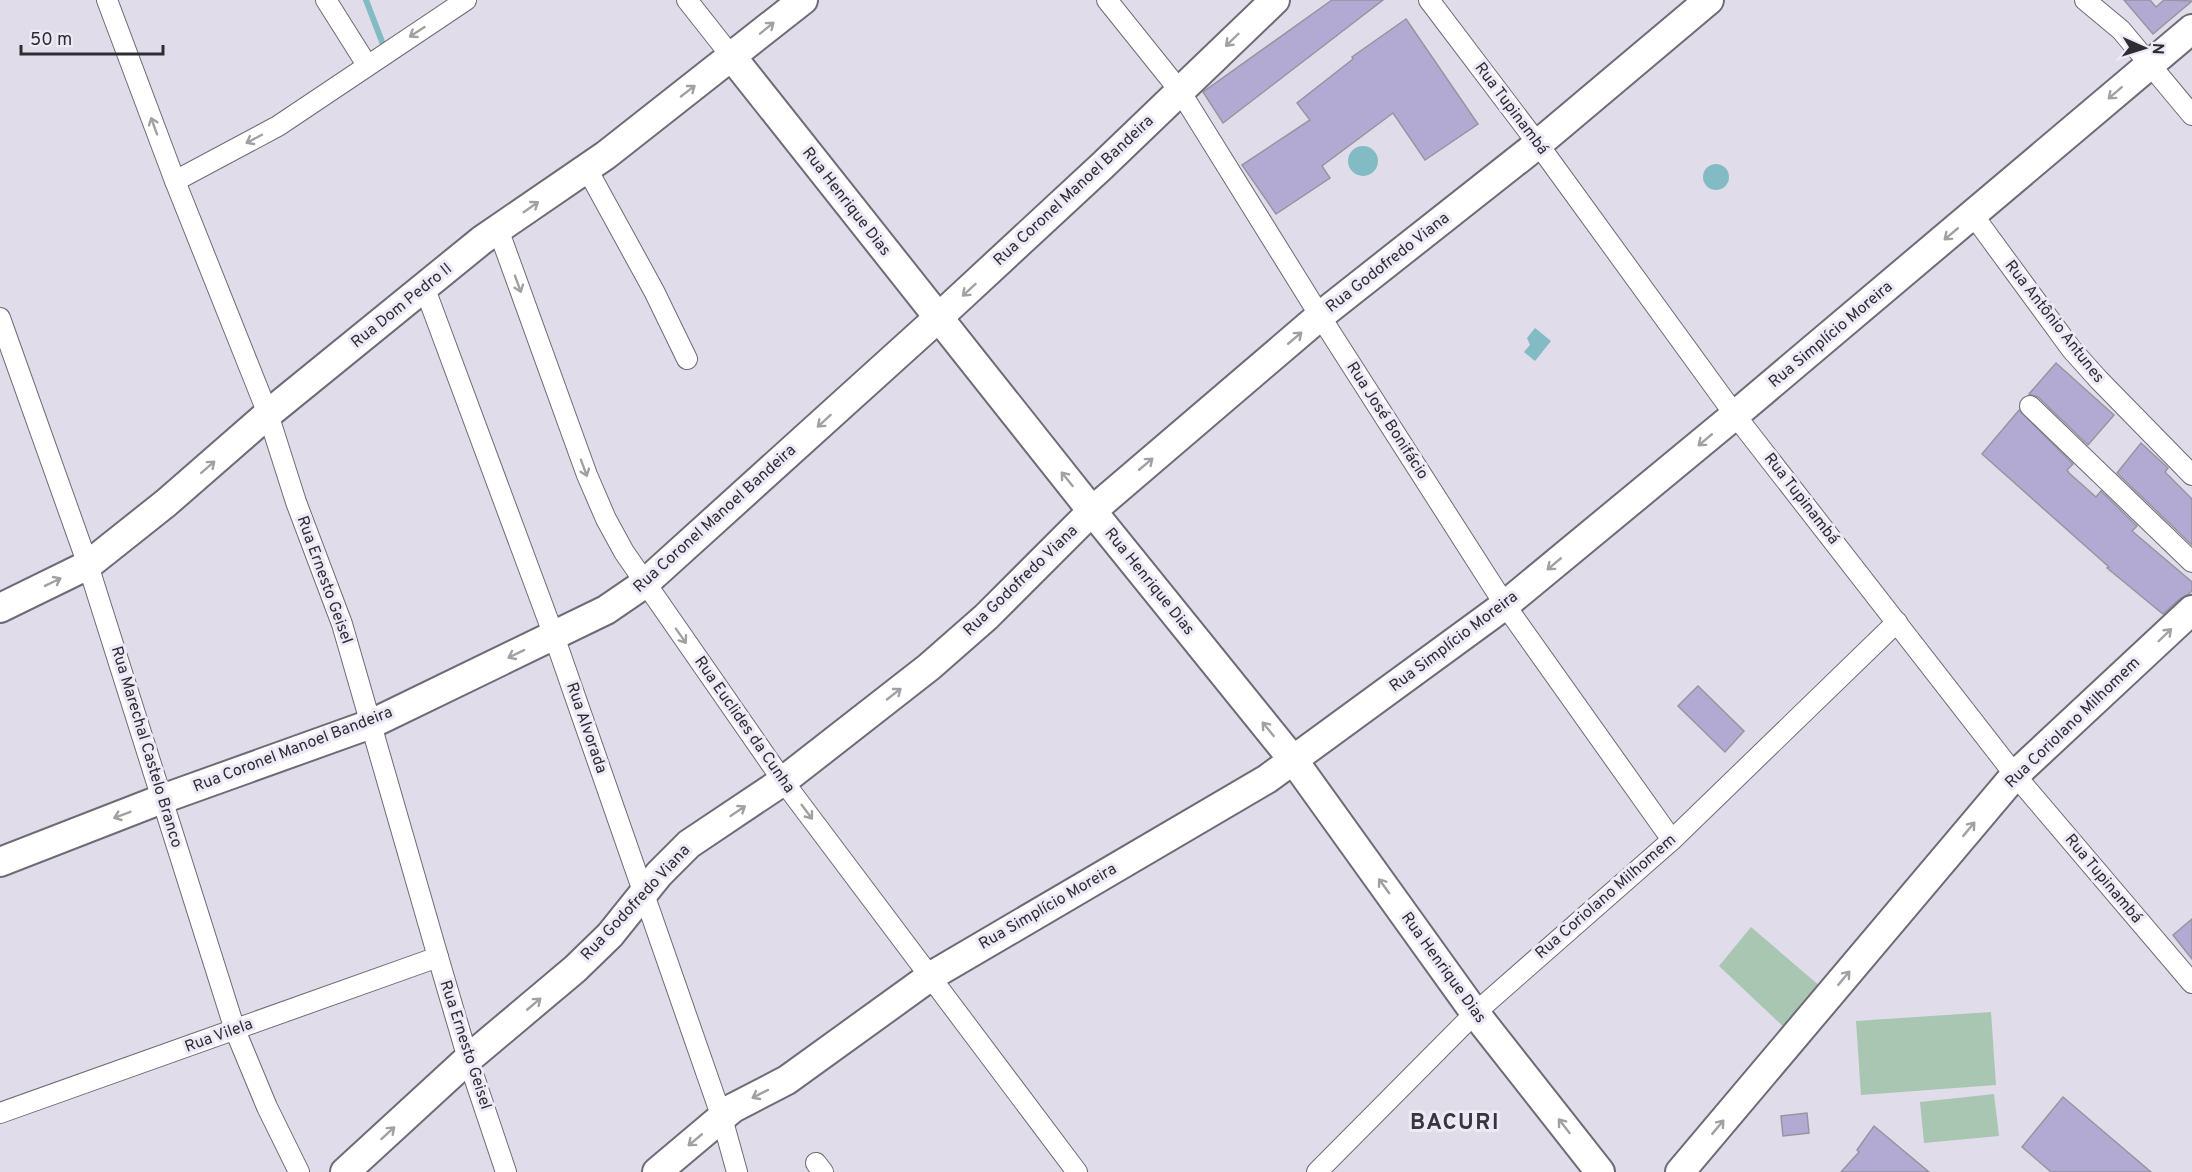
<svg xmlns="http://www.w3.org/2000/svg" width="2192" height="1172" viewBox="0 0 2192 1172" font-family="Overpass,sans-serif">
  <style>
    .green { fill: #a9c6b3 }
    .water { fill: #82bbc3 }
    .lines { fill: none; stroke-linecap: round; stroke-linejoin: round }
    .stream { stroke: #82bbc3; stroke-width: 6 }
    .building { fill: #b2aad3; stroke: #9795a1; stroke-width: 1.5 }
    .street-casing { stroke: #6f6b76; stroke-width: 22 }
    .secondary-casing { stroke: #6f6b76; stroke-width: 32 }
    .street { stroke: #fff; stroke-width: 20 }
    .secondary { stroke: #fff; stroke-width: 28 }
    .oneway { stroke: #a1a0a3 }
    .labels { text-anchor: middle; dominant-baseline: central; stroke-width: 6; stroke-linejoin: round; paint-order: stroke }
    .street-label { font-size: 16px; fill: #2f2d32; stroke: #eee9f6 }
    .district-label { font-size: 22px; font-weight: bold; letter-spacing: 1.5px; fill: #39353f; stroke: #eee9f6 }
  </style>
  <rect width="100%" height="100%" fill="#e1dce9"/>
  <g class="green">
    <polygon points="1751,927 1821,987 1788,1031 1719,966"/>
    <polygon points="1991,1012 1996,1085 1861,1095 1856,1021"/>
    <polygon points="1994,1094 1999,1136 1924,1143 1920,1102"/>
  </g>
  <g class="water">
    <circle cx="1363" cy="161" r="15"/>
    <circle cx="1716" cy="177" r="13"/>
    <polygon points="1535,328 1551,341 1535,361 1524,352 1530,345 1527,338"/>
  </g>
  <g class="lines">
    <polyline class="stream" points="366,0 384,47"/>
  </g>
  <g class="building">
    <polygon points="1332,0 1383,0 1223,123 1203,92"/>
    <polygon points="2124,0 2150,0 2156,7 2164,0 2192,1 2153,34"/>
    <polygon points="1406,19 1478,124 1425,160 1393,113 1322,166 1330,178 1276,214 1242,165 1310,120 1297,103 1353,59 1352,57"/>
    <polygon points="2056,363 2114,415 2088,445 2038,397 2029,394"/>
    <polygon points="2019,410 2073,464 2067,470 2069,473 2096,497 2101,491 2137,526 2132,531 2192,582 2192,591 2189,594 2181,598 2163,614 2107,568 2109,567 1982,454"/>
    <polygon points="2141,443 2168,468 2165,472 2192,499 2192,545 2117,473"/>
    <polygon points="1698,686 1744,731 1725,752 1678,706"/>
    <polygon points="2192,919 2192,959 2173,935"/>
    <polygon points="2063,1097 2151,1172 2051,1172 2022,1147"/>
    <polygon points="1807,1113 1809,1133 1783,1136 1781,1116"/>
    <polygon points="1874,1126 1929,1172 1841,1172 1859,1152 1857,1150"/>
  </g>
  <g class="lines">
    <defs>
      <g id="street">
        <polyline points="107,0 175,181 268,414 296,502 342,624 438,957 468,1059 506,1172"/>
        <polyline points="326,0 367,65"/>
        <polyline points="687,0 732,57"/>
        <polyline points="1107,0 1180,91 1320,316 1505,605 1672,840"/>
        <polyline points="1429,0 1538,144 1735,415 2015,775 2192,983"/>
        <polyline points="2085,0 2121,30 2192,115"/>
        <polyline points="587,169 654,291 687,359"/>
        <polyline points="175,181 278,126 466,0"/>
        <polyline points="1973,215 2072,350 2099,380 2192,475"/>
        <polyline points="498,229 587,475 606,519 624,552 783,781 1077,1172"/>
        <polyline points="425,289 554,636 722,1118 737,1172"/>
        <polyline points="0,318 88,565 235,1030 267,1107 299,1172"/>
        <polyline points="2030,406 2192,562"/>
        <polyline points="0,1113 438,957"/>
        <polyline points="816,1163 823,1172"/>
        <polyline points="1317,1172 1475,1013 1672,840 1897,622"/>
      </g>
      <g id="secondary">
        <polyline points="732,57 1092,511 1294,761 1475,1013 1600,1172"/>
        <polyline points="0,608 88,565 166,503 268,414 482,240 606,155 803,0"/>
        <polyline points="0,862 162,799 371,724 606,610 644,584 938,318 1102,166 1275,0"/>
        <polyline points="345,1172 468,1059 575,969 610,935 659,874 689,844 783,781 929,667 986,617 1092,511 1320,316 1538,144 1709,0"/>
        <polyline points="657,1172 733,1108 787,1080 931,976 1267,779 1505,605 1735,415 2192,29"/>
        <polyline points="1680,1172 2015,775 2192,610"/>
      </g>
    </defs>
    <use href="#street" class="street-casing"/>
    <use href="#secondary" class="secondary-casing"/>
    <use href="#street" class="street"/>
    <use href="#secondary" class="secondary"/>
  </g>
  <defs><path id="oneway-shaft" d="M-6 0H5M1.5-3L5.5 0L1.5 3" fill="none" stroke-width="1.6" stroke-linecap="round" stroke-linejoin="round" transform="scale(1.5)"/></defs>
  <g class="oneway">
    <use href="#oneway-shaft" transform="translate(767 28) rotate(-39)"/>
    <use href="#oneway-shaft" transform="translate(417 32) rotate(147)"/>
    <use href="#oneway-shaft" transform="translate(1232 40) rotate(136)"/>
    <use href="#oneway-shaft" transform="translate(688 91) rotate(-38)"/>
    <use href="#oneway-shaft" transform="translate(2115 93) rotate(139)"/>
    <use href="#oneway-shaft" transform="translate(154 126) rotate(-110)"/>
    <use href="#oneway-shaft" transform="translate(254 139) rotate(152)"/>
    <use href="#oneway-shaft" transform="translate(531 207) rotate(-35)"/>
    <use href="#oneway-shaft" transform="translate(1951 234) rotate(140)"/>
    <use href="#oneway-shaft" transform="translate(518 284) rotate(70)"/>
    <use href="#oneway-shaft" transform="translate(969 290) rotate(137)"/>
    <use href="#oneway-shaft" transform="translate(1295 338) rotate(-40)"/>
    <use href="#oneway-shaft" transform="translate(824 421) rotate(138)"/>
    <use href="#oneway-shaft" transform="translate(1705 440) rotate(140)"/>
    <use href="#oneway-shaft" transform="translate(1146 464) rotate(-40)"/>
    <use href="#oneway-shaft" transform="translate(208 467) rotate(-41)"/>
    <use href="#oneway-shaft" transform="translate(584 468) rotate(70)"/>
    <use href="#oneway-shaft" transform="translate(1067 479) rotate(-129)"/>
    <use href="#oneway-shaft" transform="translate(1554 564) rotate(140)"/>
    <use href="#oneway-shaft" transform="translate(53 582) rotate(-26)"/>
    <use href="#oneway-shaft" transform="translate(2165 635) rotate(-44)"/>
    <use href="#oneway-shaft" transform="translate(681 636) rotate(55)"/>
    <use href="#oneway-shaft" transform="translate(516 654) rotate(154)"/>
    <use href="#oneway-shaft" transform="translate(894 694) rotate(-38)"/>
    <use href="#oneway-shaft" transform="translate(1268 729) rotate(-129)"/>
    <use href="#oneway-shaft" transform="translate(738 811) rotate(-34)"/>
    <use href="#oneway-shaft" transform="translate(807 812) rotate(53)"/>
    <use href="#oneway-shaft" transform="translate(122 815) rotate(159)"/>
    <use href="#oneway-shaft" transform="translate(1969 829) rotate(-50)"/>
    <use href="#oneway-shaft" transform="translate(1384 886) rotate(-126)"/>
    <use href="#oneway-shaft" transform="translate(1844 978) rotate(-50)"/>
    <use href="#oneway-shaft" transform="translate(534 1004) rotate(-40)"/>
    <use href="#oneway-shaft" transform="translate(760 1094) rotate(153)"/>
    <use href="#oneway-shaft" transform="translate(1564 1126) rotate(-128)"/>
    <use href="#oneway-shaft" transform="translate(1718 1127) rotate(-50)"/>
    <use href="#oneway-shaft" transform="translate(388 1133) rotate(-42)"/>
    <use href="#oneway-shaft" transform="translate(695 1140) rotate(140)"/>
  </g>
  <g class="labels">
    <g class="street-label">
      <text transform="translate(1511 109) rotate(53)">Rua Tupinambá</text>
      <text transform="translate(1074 191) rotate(-43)">Rua Coronel Manoel Bandeira</text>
      <text transform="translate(846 202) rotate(52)">Rua Henrique Dias</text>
      <text transform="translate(1388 263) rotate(-38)">Rua Godofredo Viana</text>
      <text transform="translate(402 306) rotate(-39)">Rua Dom Pedro II</text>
      <text transform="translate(2054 322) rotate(52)">Rua Antônio Antunes</text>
      <text transform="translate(1831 335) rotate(-40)">Rua Simplício Moreira</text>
      <text transform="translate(1387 421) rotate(57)">Rua José Bonifácio</text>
      <text transform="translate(1801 499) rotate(52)">Rua Tupinambá</text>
      <text transform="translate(715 519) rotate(-42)">Rua Coronel Manoel Bandeira</text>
      <text transform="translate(324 580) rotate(70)">Rua Ernesto Geisel</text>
      <text transform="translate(1021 581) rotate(-44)">Rua Godofredo Viana</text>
      <text transform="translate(1149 582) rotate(51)">Rua Henrique Dias</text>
      <text transform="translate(1454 642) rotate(-37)">Rua Simplício Moreira</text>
      <text transform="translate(2073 723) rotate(-44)">Rua Coriolano Milhomem</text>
      <text transform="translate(744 725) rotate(55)">Rua Euclides da Cunha</text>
      <text transform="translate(586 728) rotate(71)">Rua Alvorada</text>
      <text transform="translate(146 747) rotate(73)">Rua Marechal Castelo Branco</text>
      <text transform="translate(293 750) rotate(-21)">Rua Coronel Manoel Bandeira</text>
      <text transform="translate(2103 879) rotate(50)">Rua Tupinambá</text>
      <text transform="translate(1606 897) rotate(-41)">Rua Coriolano Milhomem</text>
      <text transform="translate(636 903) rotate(-47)">Rua Godofredo Viana</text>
      <text transform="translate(1048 907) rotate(-30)">Rua Simplício Moreira</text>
      <text transform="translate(1443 968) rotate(54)">Rua Henrique Dias</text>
      <text transform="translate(219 1036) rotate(-20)">Rua Vilela</text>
      <text transform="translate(465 1045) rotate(72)">Rua Ernesto Geisel</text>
    </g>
    <g class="district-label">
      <text x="1455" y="1123">BACURI</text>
    </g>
  </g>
  <g transform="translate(2144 48) rotate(93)" stroke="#eee9f6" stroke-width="4.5" paint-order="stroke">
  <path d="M0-4.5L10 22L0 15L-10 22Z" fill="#2f2d32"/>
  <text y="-9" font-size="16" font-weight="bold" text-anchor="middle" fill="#2f2d32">N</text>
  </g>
  <path d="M21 45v9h142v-9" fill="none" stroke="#2f2d32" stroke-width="3"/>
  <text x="30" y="45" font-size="18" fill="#2f2d32" stroke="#eee9f6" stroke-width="4.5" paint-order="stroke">50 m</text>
</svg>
